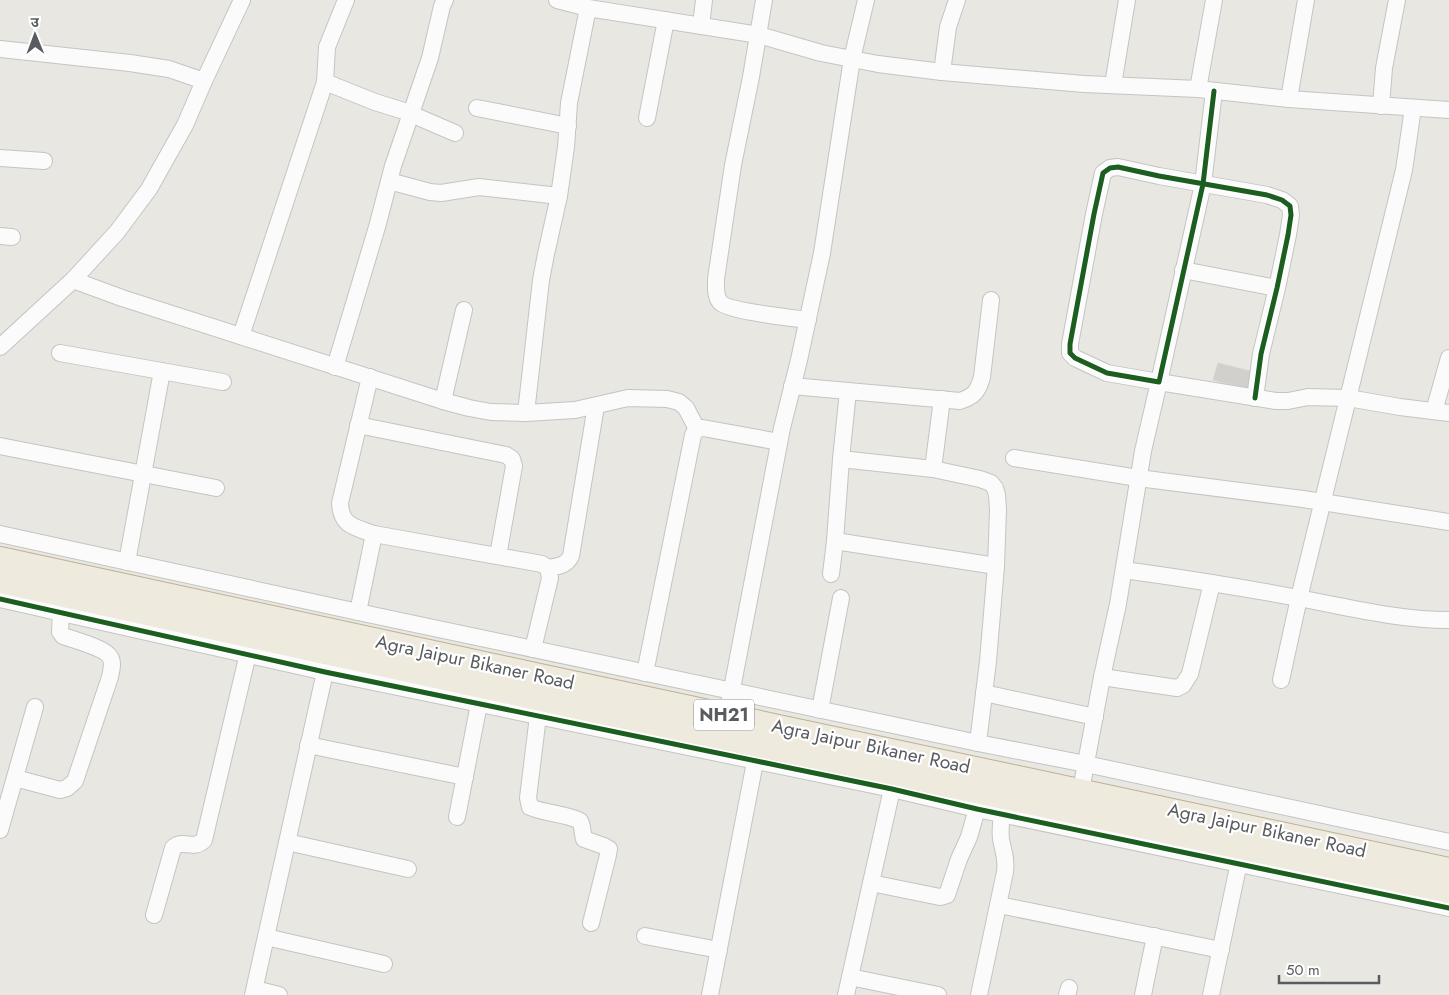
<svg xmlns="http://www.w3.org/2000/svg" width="1449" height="995" viewBox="0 0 1449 995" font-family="Jost,'Noto Sans Devanagari',sans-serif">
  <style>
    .building { fill: #d1d0cd; stroke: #d8d6d1 }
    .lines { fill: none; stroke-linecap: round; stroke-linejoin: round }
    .minor-casing { stroke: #c4c4c3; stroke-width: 18 }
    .highway-casing { stroke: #bfb090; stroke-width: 26 }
    .minor { stroke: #fcfbfb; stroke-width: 16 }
    .highway { stroke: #eeeade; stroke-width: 24 }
    .cycleway-casing { stroke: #fff; stroke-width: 8 }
    .cycleway { stroke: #1b5e20; stroke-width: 5 }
    .labels { text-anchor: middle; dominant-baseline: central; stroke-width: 4.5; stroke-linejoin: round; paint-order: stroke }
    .shield { fill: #fff; stroke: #8a8d90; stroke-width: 1 }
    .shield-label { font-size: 18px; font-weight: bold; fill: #585c60 }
    .street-label { font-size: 19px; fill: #585c60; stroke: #fff }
  </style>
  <rect width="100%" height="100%" fill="#e8e7e2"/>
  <polygon class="building" points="1218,363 1254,372 1250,389 1213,380"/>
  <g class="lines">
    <defs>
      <g id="minor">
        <polyline points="346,0 327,47 325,82 375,102 404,111 455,133"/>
        <polyline points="557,0 588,8 759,35 821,53 878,64 942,72 1084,84 1198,89 1289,99 1449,110"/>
        <path d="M764 0 751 77 733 165 716 279C716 287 715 296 720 302 727 311 793 318 808 320"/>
        <polyline points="701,26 704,0"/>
        <polyline points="0,49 130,63 169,69 204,81"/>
        <polyline points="942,72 948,27 957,0"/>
        <polyline points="1113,85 1127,0"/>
        <polyline points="1198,89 1214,0"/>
        <polyline points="1214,91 1203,184 1159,382 1107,373 1075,358 1070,353 1070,344 1094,214 1103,173 1110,168 1118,167 1159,176 1267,195 1282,200 1290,206 1291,215 1288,235 1277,288 1261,354 1255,398"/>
        <polyline points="1289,99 1306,0"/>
        <polyline points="1381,106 1384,68 1397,0"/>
        <polyline points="477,108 568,126"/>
        <polyline points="647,118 666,20"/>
        <polyline points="0,158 44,161"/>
        <polyline points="389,181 430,192 441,193 479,187 559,196"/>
        <polyline points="0,236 12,237"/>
        <polyline points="1183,270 1277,288"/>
        <polyline points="73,280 122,298 443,401 469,408 491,412 526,413 541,280 546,254 559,196 566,147 569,103 588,8"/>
        <polyline points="241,336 325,82"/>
        <polyline points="0,347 73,280 117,232 149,189 185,125 204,81 242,0"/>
        <polyline points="60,353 223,382"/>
        <polyline points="335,367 377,227 393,166 430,58 442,6 445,0"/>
        <path d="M370 377 340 503C341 526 354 527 374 534L542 564 548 568 550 578 533 649"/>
        <path d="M792 386 960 401C975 396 978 391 982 377L991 300"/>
        <polyline points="443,401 464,310"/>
        <polyline points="1434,411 1449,358"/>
        <polyline points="526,413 575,410 628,398 667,399 679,402 686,408 697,429"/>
        <polyline points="358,425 506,455 512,459 514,466 498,556"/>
        <polyline points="0,446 216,488"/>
        <polyline points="1014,458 1138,478 1303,499 1449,522"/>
        <polyline points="841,459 933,469 980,479 991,483 995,488 997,495 998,510 996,566 988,661 978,743"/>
        <polyline points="933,469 942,399"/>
        <polyline points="0,534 358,612 978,743 1086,764 1449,842"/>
        <polyline points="835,541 996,566"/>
        <polyline points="127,562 162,371"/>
        <path d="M548 568C558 566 566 566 571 556L596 406"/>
        <path d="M1124 570C1182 578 1240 587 1298 598 1347 607 1398 620 1449 620"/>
        <polyline points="831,574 835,541 841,459 848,391"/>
        <polyline points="0,599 325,672 892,789 977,809 1449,908"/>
        <polyline points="358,612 374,534"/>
        <polyline points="645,673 693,435 697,429 703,428 779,442"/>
        <polyline points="1102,677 1177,688 1183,685 1190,674 1212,583"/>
        <polyline points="1281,680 1299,598 1404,170 1413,108"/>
        <polyline points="984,693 1095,717"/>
        <polyline points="820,710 841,598"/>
        <polyline points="727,715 782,428 799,360 822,253 852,59 866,0"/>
        <path d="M538 716 528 798 530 807C546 814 565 813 580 821 583 827 582 832 584 839L604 846 609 849 608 855 591 923"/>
        <polyline points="308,745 465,777"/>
        <path d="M15 778 60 790 67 788 75 781 110 677C111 671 114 663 110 657 105 648 74 640 63 636L60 632 61 612"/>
        <polyline points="1081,790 1102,677 1118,604 1143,451 1159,382 1276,401 1288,401 1308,397 1348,398 1400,407 1449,413"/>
        <polyline points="457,817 479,704"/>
        <polyline points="0,830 35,707"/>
        <polyline points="287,842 408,869"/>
        <polyline points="871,883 940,897 947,895 959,859 969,837 977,809"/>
        <polyline points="999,905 1221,950"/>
        <path d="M154 915 173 848C183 838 193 851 204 840L250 645"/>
        <polyline points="645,936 719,950"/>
        <polyline points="266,937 384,964"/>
        <polyline points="850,977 938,995"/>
        <polyline points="255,989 279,995"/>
        <polyline points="253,995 325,672"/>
        <polyline points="710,995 755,762"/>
        <polyline points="846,995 892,789"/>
        <path d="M979 995 1005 872C1007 858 1003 851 1001 839 1000 830 1001 821 1002 813"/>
        <polyline points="1067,995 1069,988"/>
        <polyline points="1143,995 1155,936"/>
        <polyline points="1211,995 1241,853"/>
      </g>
      <g id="highway">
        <polyline points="0,559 549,678 1449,870"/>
        <polyline points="0,581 573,706 1449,891"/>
      </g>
    </defs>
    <use href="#minor" class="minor-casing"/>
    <use href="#highway" class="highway-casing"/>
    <use href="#minor" class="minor"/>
    <use href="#highway" class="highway"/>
    <defs>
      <g id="cycleway">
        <polyline points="1214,91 1203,184 1159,382 1107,373 1075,358 1070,353 1070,344 1094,214 1103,173 1110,168 1118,167 1159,176 1267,195 1282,200 1290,206 1291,215 1288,235 1277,288 1261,354 1255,398"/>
        <polyline points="0,599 325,672 892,789 977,809 1449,908"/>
      </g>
    </defs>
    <use href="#cycleway" class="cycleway-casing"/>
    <use href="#cycleway" class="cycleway"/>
  </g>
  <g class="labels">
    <rect class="shield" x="694" y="699.5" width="60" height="31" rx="4"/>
    <g class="shield-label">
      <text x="724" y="715">NH21</text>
    </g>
    <g class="street-label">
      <text transform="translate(475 662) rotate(12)">Agra Jaipur Bikaner Road</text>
      <text transform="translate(871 746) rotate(12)">Agra Jaipur Bikaner Road</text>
      <text transform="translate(1267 830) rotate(12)">Agra Jaipur Bikaner Road</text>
    </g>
  </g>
  <g transform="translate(35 35) rotate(359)" stroke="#ffffff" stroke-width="4" paint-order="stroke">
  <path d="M0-4L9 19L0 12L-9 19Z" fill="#585c60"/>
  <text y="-8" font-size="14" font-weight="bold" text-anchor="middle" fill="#585c60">उ</text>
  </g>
  <path d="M1279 975v8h100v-8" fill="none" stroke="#585c60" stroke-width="2.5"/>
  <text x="1286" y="975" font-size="15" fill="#585c60" stroke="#ffffff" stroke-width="4" paint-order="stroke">50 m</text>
</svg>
